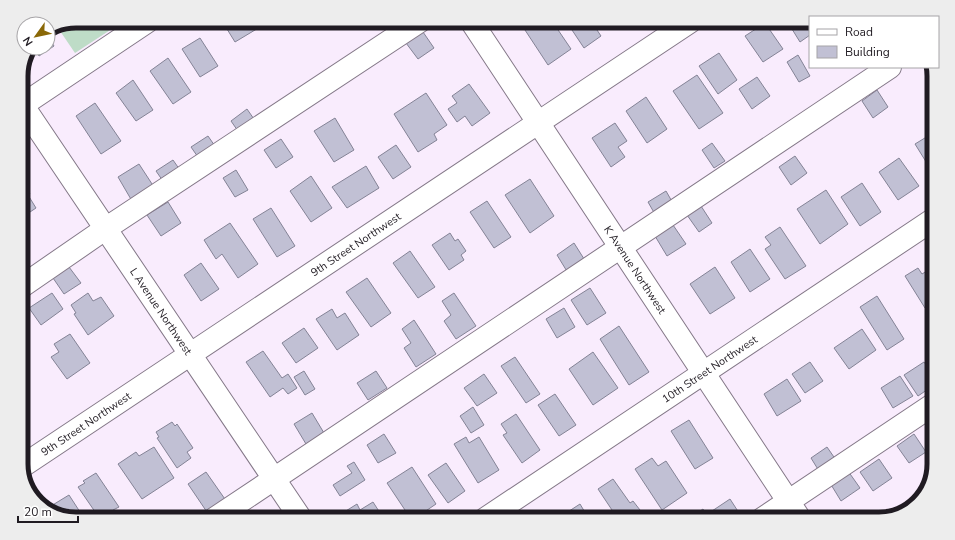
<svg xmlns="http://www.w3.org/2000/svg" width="955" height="540" viewBox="0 0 955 540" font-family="'Nunito Sans',sans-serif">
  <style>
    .green { fill: #bedcc7 }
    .building { fill: #c1c0d4; stroke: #848396 }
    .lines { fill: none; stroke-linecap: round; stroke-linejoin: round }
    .minor-casing { stroke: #847888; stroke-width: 24 }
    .minor { stroke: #fff; stroke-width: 22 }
    .labels { text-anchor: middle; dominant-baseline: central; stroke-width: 3.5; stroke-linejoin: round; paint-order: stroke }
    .street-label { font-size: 11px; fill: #201b22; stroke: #fff }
    .rim { fill: none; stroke: #201b22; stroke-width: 5 }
  </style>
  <rect width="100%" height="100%" fill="#f9ecfd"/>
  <polygon class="green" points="76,21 124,21 75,53 58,28"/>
  <g class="building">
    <polygon points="222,21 263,21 265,24 235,42"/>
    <polygon points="353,21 366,21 357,27"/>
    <polygon points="532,21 552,21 571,49 548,65 523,27"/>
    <polygon points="566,21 591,21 601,36 584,48"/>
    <polygon points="618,21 630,21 621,26"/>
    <polygon points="787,21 810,21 808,24 810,35 800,42"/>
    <polygon points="765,23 783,49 763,62 745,36"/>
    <polygon points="423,32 434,48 418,59 406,43"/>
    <polygon points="48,36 54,46 39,56 34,48 48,48"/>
    <polygon points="200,38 218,66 200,77 182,49"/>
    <polygon points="719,53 737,80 718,94 699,66"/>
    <polygon points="798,55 810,76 799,82 787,62"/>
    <polygon points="168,58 191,92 173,104 150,71"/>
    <polygon points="925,67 932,67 933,71 930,74"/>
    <polygon points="697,75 723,113 699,129 673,91"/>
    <polygon points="757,77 770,96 752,109 739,89"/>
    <polygon points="133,80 153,110 136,121 116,93"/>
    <polygon points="469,84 490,113 472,126 465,116 457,122 448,109 457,103 452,96"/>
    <polygon points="877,90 888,107 873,118 862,101"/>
    <polygon points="426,93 447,125 434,134 437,140 418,152 394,114"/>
    <polygon points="646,97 667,129 647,143 626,111"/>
    <polygon points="95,103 121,141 101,154 76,116"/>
    <polygon points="247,109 256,122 240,134 231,121"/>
    <polygon points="335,118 354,150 334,162 314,131"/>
    <polygon points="615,123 627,141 618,147 625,157 611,167 592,138"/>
    <polygon points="933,133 934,135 933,173 915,144"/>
    <polygon points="208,136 217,149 200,160 191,147"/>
    <polygon points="281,139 293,157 276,168 264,150"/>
    <polygon points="712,143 725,161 714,168 702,150"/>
    <polygon points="396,145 411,167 393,179 378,157"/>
    <polygon points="795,156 807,173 791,185 779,167"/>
    <polygon points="899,158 919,186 898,200 879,172"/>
    <polygon points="173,160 182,173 165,184 156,171"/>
    <polygon points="139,164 154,187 132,201 118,177"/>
    <polygon points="366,166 379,188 347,208 332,187"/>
    <polygon points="236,170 248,190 235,197 223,178"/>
    <polygon points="21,176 28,185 25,187 30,194 28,195 36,208 21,218"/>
    <polygon points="311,176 332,208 311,222 290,191"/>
    <polygon points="530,179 554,216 530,233 505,195"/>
    <polygon points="862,183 881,212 860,226 841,197"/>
    <polygon points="826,190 848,224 820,244 797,209"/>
    <polygon points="666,191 674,205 656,216 648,202"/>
    <polygon points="487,201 511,237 494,248 470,212"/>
    <polygon points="168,202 181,223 161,236 147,215"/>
    <polygon points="701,206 712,223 699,232 687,215"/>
    <polygon points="271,208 295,246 277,257 253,219"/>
    <polygon points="230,223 258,264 238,278 222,254 216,259 204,240"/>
    <polygon points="673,225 686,244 667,256 655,236"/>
    <polygon points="780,227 806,266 785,279 765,249 771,245 765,237"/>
    <polygon points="450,233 455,241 458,239 466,251 461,255 464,260 449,270 432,245"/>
    <polygon points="574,243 586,262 568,273 557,255"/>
    <polygon points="750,249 770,279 750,292 731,262"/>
    <polygon points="410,251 435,287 418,298 393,263"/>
    <polygon points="201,263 219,289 201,301 184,275"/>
    <polygon points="69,267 81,283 64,294 53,278"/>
    <polygon points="715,267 735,298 710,314 690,284"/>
    <polygon points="918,268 922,274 930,269 934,275 934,303 925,308 905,276"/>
    <polygon points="367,278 391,313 371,327 346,292"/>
    <polygon points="590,288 606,313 587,325 571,300"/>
    <polygon points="52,293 63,309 41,325 29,308"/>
    <polygon points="88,293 93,301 101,297 114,316 88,335 74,314 76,313 71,305"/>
    <polygon points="454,293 476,326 456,339 444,321 451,315 442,301"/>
    <polygon points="877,296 904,339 887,350 860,307"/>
    <polygon points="564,308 575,327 557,338 546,319"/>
    <polygon points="332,309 337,318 345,313 359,335 337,350 316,319"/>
    <polygon points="414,320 436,354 416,367 404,348 411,343 402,329"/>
    <polygon points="619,326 649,372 629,385 600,339"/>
    <polygon points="304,328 318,348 296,363 282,343"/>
    <polygon points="862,329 876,350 849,369 834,348"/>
    <polygon points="70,334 90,363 67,379 51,357 59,352 54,344"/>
    <polygon points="263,351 282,378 288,374 297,388 288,394 283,388 270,397 246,362"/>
    <polygon points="593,352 618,388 593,405 569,369"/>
    <polygon points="515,357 540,394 526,403 501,366"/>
    <polygon points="810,362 823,381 805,393 792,374"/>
    <polygon points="924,362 934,376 934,385 918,396 904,375"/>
    <polygon points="304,371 315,389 305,395 294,377"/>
    <polygon points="376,371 387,388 368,400 357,383"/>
    <polygon points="484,374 497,393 477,406 464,388"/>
    <polygon points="900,376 913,396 893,408 881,388"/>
    <polygon points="787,379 801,401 777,416 764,394"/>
    <polygon points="555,394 576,425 559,436 538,405"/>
    <polygon points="473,407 484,425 471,433 460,416"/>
    <polygon points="312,413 327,438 309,449 294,424"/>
    <polygon points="516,414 540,450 522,463 503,435 507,433 501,424"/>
    <polygon points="689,420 713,458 695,469 671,431"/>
    <polygon points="172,422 175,426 177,424 193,448 187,452 191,458 177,468 157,438 159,437 156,432"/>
    <polygon points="384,434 396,453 378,463 367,445"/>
    <polygon points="914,434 926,452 909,463 897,446"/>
    <polygon points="466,437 469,443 479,437 499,470 478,483 454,444"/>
    <polygon points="154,447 174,478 142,499 118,464 136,452 139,456"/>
    <polygon points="827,447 836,460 819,471 811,458"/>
    <polygon points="652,458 658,466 666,461 687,493 662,510 635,469"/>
    <polygon points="879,459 892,478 873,491 860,472"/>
    <polygon points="354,462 365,480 340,496 333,485 352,473 347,466"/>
    <polygon points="446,463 465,491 448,503 428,475"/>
    <polygon points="412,467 436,504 414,519 411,519 387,483"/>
    <polygon points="848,471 860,488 841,501 830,483"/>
    <polygon points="206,472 227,502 209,515 188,484"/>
    <polygon points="96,473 119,507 113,510 117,516 112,519 107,519 105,516 100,519 78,487 85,483 83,481"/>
    <polygon points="931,475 928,488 923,481"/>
    <polygon points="613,479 630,503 633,501 640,510 627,519 618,519 598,489"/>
    <polygon points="69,495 82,515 76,519 49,512 46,509"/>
    <polygon points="730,499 743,519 717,519 712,511"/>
    <polygon points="373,502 384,519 344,519 341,514 357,504 360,510"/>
    <polygon points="580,504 589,519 562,519 560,517"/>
    <polygon points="703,509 709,519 688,519"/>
    <polygon points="93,513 97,519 85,519"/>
  </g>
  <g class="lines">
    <defs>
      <g id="minor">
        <path id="s1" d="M471 21 800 519"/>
        <path id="s2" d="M21 103 301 519"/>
        <polyline points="21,106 148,21"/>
        <polyline points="21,287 105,229 420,21"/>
        <path id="s3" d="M21 467 691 21"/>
        <polyline points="214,519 890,67"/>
        <path id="s4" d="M485 519 934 219"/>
        <polyline points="762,519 934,404"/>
      </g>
    </defs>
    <use href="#minor" class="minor-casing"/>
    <use href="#minor" class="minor"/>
  </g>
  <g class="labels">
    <g class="street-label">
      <text stroke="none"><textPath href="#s3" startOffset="402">9th Street Northwest</textPath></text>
      <text stroke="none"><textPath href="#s1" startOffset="298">K Avenue Northwest</textPath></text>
      <text stroke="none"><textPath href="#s2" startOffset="251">L Avenue Northwest</textPath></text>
      <text stroke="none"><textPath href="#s4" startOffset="270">10th Street Northwest</textPath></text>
      <text stroke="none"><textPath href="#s3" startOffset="78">9th Street Northwest</textPath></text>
    </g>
  </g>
  <path d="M0 0H955V540H0ZM76 28H879A48 48 0 0 1 927 76V464A48 48 0 0 1 879 512H76A48 48 0 0 1 28 464V76A48 48 0 0 1 76 28Z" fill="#ededed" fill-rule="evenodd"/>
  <path class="rim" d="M76 28H879A48 48 0 0 1 927 76V464A48 48 0 0 1 879 512H76A48 48 0 0 1 28 464V76A48 48 0 0 1 76 28Z"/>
  <rect x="809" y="16" width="130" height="52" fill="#ffffff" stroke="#a6a4a7"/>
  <rect x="817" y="29" width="20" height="6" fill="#ffffff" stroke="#a6a4a7"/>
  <text x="845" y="36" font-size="12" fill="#201b22">Road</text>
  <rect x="817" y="46" width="20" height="12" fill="#c1c0d4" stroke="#a6a4a7"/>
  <text x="845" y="56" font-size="12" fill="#201b22">Building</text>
  <g transform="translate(36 36) rotate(237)"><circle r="19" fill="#ffffff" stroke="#a6a4a7"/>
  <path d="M0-3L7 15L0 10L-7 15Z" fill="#8a6807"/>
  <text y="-6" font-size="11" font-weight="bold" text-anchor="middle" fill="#201b22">N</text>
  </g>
  <path d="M18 516v6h60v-6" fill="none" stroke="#201b22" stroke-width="2"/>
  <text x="24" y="516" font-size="12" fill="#201b22" stroke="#ffffff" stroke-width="3" paint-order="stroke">20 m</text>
</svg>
